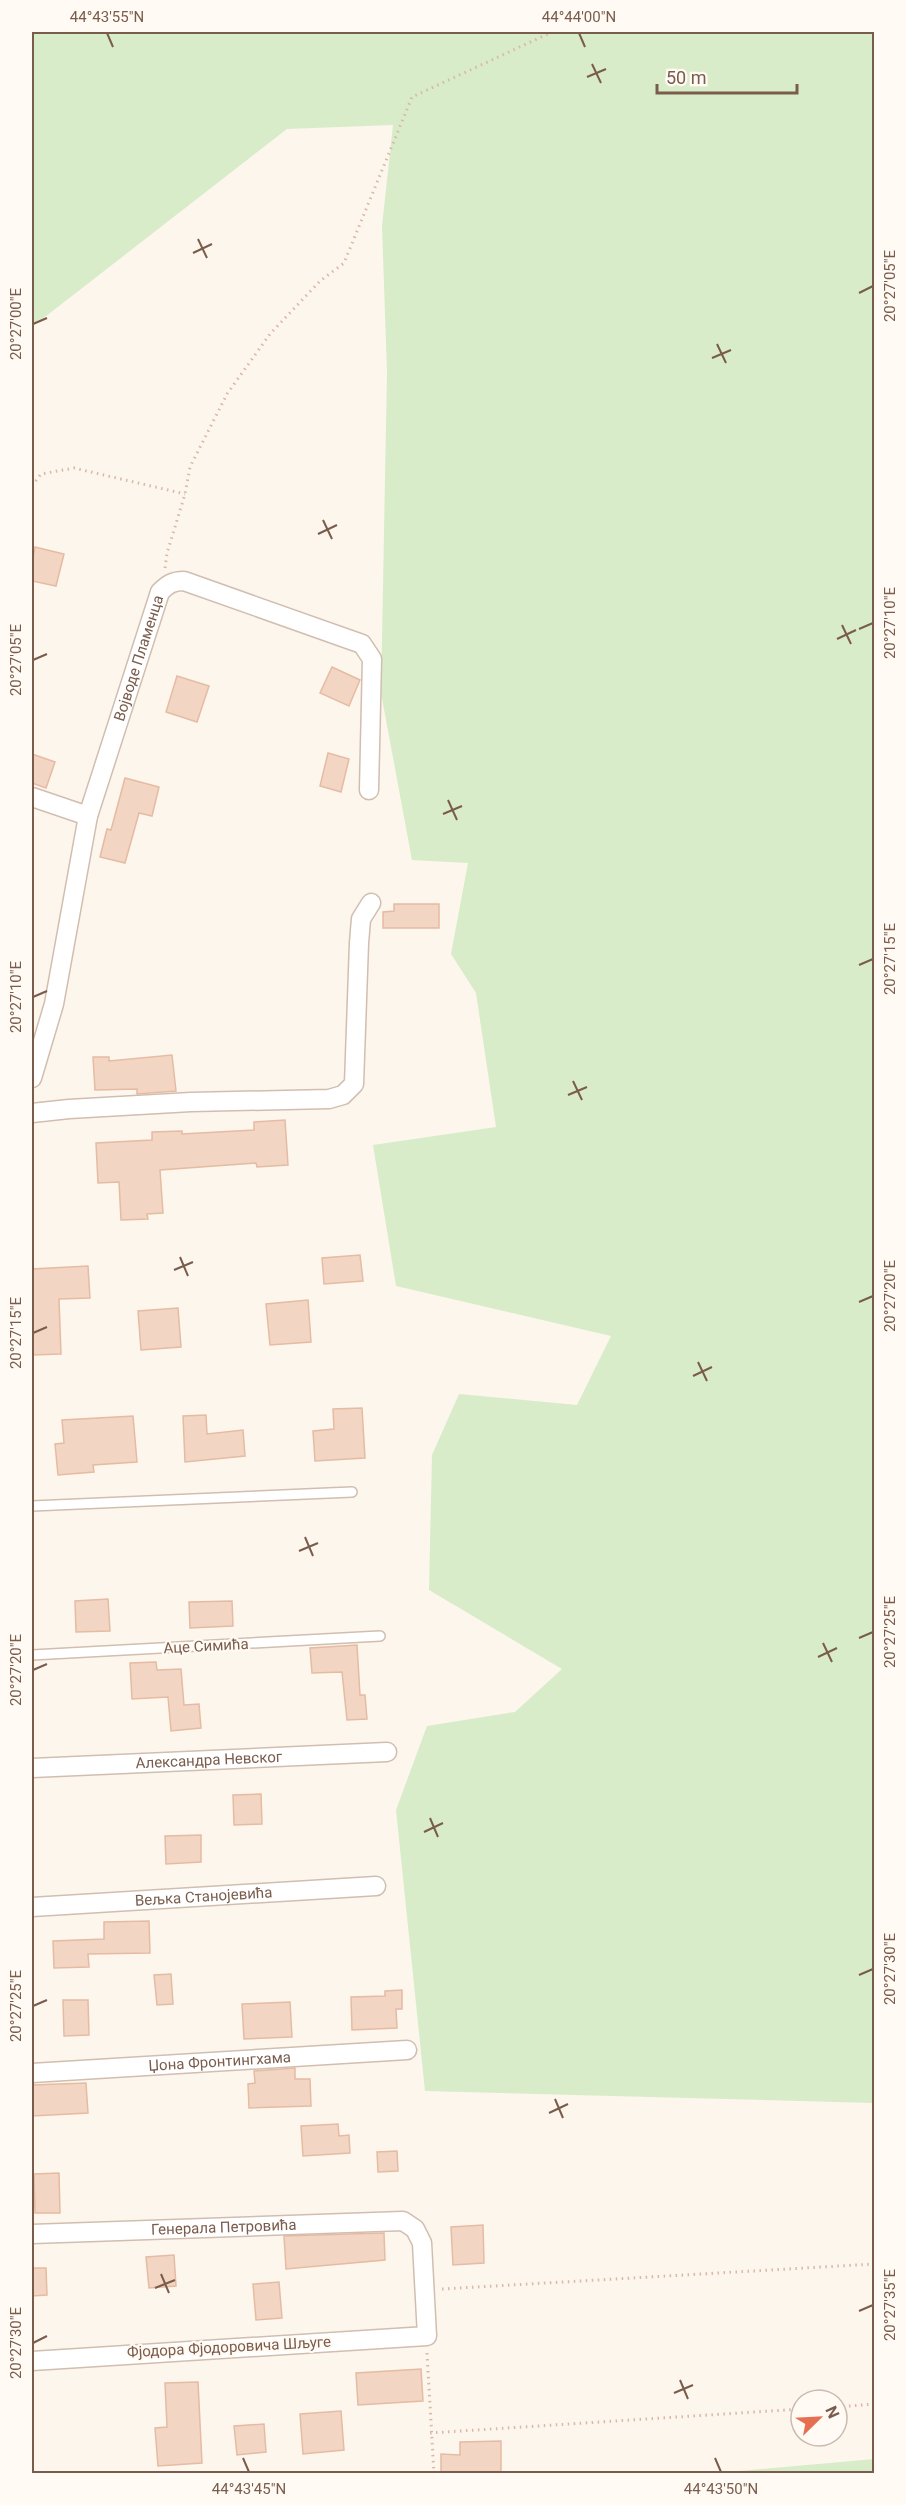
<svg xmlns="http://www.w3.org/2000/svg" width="906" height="2505" viewBox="0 0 906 2505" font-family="Roboto,sans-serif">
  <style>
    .green { fill: #d8ecc9 }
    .building { fill: #f3d5c3; stroke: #e6bba3; stroke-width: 1.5 }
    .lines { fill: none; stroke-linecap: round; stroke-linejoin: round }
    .lane-casing { stroke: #d1beb0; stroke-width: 12 }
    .street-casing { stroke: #d1beb0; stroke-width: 21 }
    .path { stroke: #d9b8a5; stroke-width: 3; stroke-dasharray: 1.5 4.5; stroke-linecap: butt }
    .lane { stroke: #fff; stroke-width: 9 }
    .street { stroke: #fff; stroke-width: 18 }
    .ticks { fill: none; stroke: #7a5c4d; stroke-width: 2 }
    .labels { text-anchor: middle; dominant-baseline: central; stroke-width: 4.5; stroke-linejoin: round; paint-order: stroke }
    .street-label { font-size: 15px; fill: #7a5c4d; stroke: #fffaf3 }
    .neatline { fill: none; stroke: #7a5c4d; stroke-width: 2 }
    .ticks-label { font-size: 15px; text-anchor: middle; fill: #7a5c4d }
  </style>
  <rect width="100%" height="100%" fill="#fdf6ec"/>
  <g class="green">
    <polygon points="32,32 874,32 874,2103 425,2091 396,1810 427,1726 515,1712 562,1669 429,1590 432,1455 459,1394 577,1405 611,1336 396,1286 373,1145 496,1127 476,993 451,954 468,863 412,860 381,693 387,372 382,226 393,125 287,129 32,327"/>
    <polygon points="874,2459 874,2473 718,2473"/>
  </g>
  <g class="building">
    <polygon points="35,547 64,554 56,586 32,581 32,563"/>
    <polygon points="332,667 360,680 349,706 320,693"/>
    <polygon points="177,676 209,686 197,722 166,712"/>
    <polygon points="328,753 349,759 341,792 320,786"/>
    <polygon points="32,754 55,762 46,788 32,783"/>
    <polygon points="125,778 159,787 152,816 139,813 125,863 100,857 107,829 111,830"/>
    <polygon points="394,904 439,904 439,928 383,928 383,912 394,911"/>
    <polygon points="172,1055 176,1091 137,1094 137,1089 95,1090 93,1057 109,1057 109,1061"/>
    <polygon points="285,1120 288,1165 257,1167 256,1163 160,1170 163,1213 147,1214 148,1219 121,1220 119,1182 98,1183 96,1143 152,1140 152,1132 182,1131 182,1134 254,1130 254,1122"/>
    <polygon points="360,1255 363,1281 324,1284 322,1258"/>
    <polygon points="88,1266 90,1298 59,1299 61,1354 32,1355 32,1269"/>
    <polygon points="308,1300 311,1342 270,1345 266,1304"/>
    <polygon points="178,1308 181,1347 141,1350 138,1311"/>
    <polygon points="362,1408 365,1458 315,1461 313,1431 334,1429 333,1409"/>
    <polygon points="206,1415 207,1434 243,1430 245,1456 185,1462 183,1416"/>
    <polygon points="133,1416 137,1462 93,1465 94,1472 58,1475 55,1444 64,1443 62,1420"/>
    <polygon points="108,1599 110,1631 76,1632 75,1601"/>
    <polygon points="232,1601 233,1626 190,1628 189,1602"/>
    <polygon points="357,1645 360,1695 365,1695 367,1719 347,1720 342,1672 312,1673 310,1648"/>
    <polygon points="156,1662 157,1670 181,1669 184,1705 199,1704 201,1728 171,1731 168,1697 132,1699 130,1663"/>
    <polygon points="261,1794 262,1824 234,1825 233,1795"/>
    <polygon points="201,1835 201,1862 166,1864 165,1836"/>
    <polygon points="149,1921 150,1953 88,1954 89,1967 54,1968 53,1941 104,1939 104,1922"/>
    <polygon points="171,1974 173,2004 157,2005 154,1975"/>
    <polygon points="402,1990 402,2009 396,2009 397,2028 352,2030 351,1997 385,1996 385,1991"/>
    <polygon points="63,2000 88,2000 89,2035 64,2036"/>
    <polygon points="290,2002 292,2037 244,2039 242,2004"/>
    <polygon points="295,2068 295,2079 310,2079 311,2106 249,2108 248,2084 255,2083 254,2071"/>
    <polygon points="86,2083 88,2113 32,2116 32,2085"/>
    <polygon points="338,2124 339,2136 349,2135 350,2153 303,2156 301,2126"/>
    <polygon points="397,2151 398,2171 378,2172 377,2152"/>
    <polygon points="59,2173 60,2213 35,2213 34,2174"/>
    <polygon points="483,2225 484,2263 453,2265 451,2227"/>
    <polygon points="384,2233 385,2260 286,2269 284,2236"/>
    <polygon points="174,2255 176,2286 149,2288 146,2257"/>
    <polygon points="32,2268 46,2268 47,2295 32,2296"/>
    <polygon points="279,2282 282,2318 256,2320 253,2284"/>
    <polygon points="421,2369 423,2401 358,2405 356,2373"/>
    <polygon points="198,2382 202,2463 158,2466 155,2428 167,2427 165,2383"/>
    <polygon points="341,2411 344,2450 303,2454 300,2414"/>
    <polygon points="264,2424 266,2452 237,2455 234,2426"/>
    <polygon points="501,2441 501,2473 441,2473 441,2454 460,2455 460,2442"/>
  </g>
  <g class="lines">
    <defs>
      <g id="lane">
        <polyline points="32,1506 352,1492"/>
        <polyline points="32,1655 380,1636"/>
      </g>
      <g id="street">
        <polyline points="32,797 88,816"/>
        <path id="s1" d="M32 1078 54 1004 88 816 160 592C168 584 173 581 184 581L362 644 372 659 369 790"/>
        <polyline points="32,1113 69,1109 191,1102 329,1099 343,1095 354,1084 359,943 361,919 371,903"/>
        <path id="s2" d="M32 1768 387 1752"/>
        <path id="s3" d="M32 1907 376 1886"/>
        <path id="s4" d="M32 2073 407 2050"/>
        <path id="s5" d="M32 2234 403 2221 415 2229 422 2243 427 2336 32 2361"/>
      </g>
    </defs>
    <use href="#lane" class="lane-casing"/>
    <use href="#street" class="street-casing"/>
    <g class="path">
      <polyline points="32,486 41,474 74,468 185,494"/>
      <polyline points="165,568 167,553 185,494 190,467 227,394 270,334 320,281 344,263 412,97 552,32"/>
      <polyline points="442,2289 874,2264"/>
      <polyline points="427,2353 434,2474"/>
      <polyline points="837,2407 874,2404"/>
      <polyline points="430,2433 801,2409"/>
    </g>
    <use href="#lane" class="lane"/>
    <use href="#street" class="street"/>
  </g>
  <path class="ticks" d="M107 33 113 47M579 33 585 47M592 64 601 83M587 77 606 69M198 239 207 258M193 253 212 244M859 293 873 286M33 324 47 318M717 344 726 363M712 358 731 350M323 520 332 539M318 534 337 525M842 625 851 644M859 629 873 623M837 639 856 630M33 660 47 654M448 800 457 820M443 814 462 806M859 965 873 959M33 997 47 991M573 1081 582 1100M568 1095 587 1087M180 1257 188 1276M174 1270 193 1262M859 1302 873 1296M33 1333 47 1327M698 1362 707 1381M693 1376 712 1367M305 1537 313 1556M299 1551 318 1543M859 1638 873 1632M823 1643 832 1662M818 1657 837 1648M33 1670 47 1664M430 1818 438 1837M424 1832 443 1823M859 1975 873 1969M33 2006 47 2000M555 2099 563 2118M549 2113 568 2104M161 2274 169 2293M155 2288 175 2280M859 2311 873 2305M33 2343 47 2336M680 2380 688 2399M674 2393 693 2385M243 2458 249 2472M715 2458 721 2472"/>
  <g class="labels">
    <g class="street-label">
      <text stroke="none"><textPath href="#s1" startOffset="434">Војводе Пламенца</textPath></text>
      <text transform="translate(206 1646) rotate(-3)">Аце Симића</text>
      <text stroke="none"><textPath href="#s2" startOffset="177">Александра Невског</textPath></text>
      <text stroke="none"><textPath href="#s3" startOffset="172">Вељка Станојевића</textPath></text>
      <text stroke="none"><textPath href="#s4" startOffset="188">Џона Фронтингхама</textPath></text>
      <text stroke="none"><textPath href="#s5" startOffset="192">Генерала Петровића</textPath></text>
      <text transform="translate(229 2347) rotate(-3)">Фјодора Фјодоровича Шљуге</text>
    </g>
  </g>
  <rect width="906" height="2505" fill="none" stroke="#fffaf3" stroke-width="66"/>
  <g transform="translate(819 2418) rotate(66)"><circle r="28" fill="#fffaf3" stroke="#cabbb1" stroke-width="1.5"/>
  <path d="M0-4.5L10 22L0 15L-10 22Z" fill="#e76f51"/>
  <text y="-9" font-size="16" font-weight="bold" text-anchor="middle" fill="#7a5c4d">N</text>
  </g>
  <path d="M657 84v9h140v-9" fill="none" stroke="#7a5c4d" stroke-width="3"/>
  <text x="666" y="84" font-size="18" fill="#7a5c4d" stroke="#fffaf3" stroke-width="4.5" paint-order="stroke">50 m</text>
  <rect x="33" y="33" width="840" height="2439" class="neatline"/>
  <g class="ticks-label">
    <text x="107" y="22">44°43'55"N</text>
    <text x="579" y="22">44°44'00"N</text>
    <text transform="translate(890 286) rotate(-90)" y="5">20°27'05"E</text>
    <text transform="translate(16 324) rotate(-90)" y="5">20°27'00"E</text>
    <text transform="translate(890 623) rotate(-90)" y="5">20°27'10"E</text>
    <text transform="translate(16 660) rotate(-90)" y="5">20°27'05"E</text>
    <text transform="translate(890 959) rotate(-90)" y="5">20°27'15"E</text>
    <text transform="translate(16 997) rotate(-90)" y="5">20°27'10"E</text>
    <text transform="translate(890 1296) rotate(-90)" y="5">20°27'20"E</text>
    <text transform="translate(16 1333) rotate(-90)" y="5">20°27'15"E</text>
    <text transform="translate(890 1632) rotate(-90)" y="5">20°27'25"E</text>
    <text transform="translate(16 1670) rotate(-90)" y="5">20°27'20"E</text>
    <text transform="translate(890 1969) rotate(-90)" y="5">20°27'30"E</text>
    <text transform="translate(16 2006) rotate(-90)" y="5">20°27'25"E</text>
    <text transform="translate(890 2305) rotate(-90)" y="5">20°27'35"E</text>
    <text transform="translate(16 2343) rotate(-90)" y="5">20°27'30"E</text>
    <text x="249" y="2494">44°43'45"N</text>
    <text x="721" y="2494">44°43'50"N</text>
  </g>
</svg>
